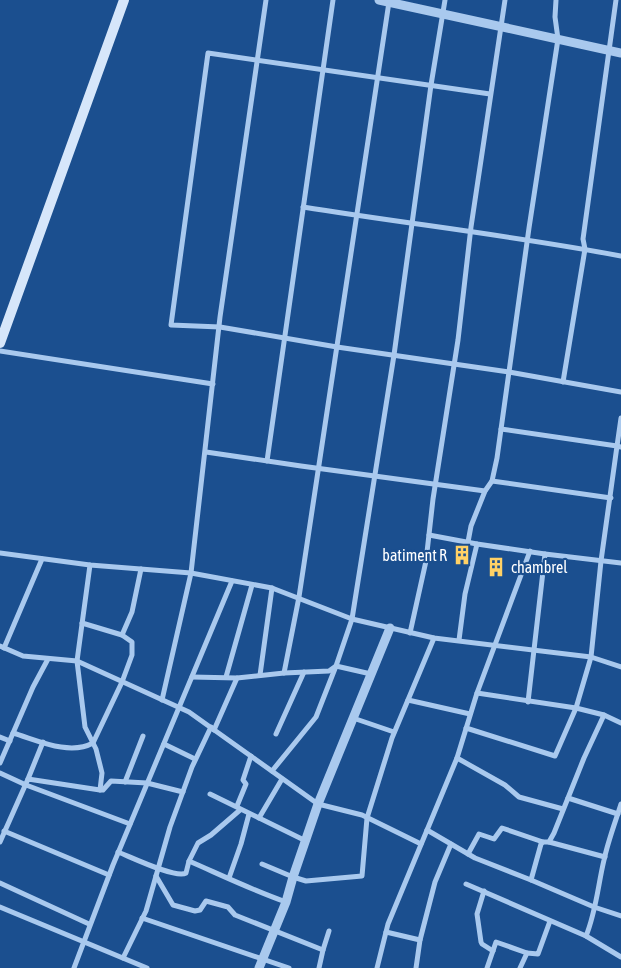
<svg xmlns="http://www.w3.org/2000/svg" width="621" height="968" viewBox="0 0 621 968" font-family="'Asap Condensed',sans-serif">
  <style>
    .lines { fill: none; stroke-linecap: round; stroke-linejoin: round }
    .minor { stroke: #a9c9ee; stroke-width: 5 }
    .tertiary { stroke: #a9c9ee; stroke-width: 9 }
    .secondary { stroke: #d6e6fa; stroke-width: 10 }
    .labels { text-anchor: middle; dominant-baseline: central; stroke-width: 4.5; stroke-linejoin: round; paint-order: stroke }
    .poi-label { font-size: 16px; fill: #fff; stroke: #1b4f8f; text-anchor: end }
  </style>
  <rect width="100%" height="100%" fill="#1b4f8f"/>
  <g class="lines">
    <g class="minor">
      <polyline points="490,94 208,53 171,325 220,327 337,347 509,372 621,392"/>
      <path d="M303 207C409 224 516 236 621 256"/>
      <polyline points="0,351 213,384"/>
      <polyline points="563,382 585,249 583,239 616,0"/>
      <polyline points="501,429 617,446 621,418"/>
      <polyline points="206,452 301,466 485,491"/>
      <polyline points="267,461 333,0"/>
      <polyline points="492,481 611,498"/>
      <polyline points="429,535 477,544 545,554"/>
      <polyline points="468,542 471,526 485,491 492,481 497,458 529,228 558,39 555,17 556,0"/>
      <polyline points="0,553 90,565 191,573 272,588 352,619 434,638 591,657 621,667"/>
      <polyline points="90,565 77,661 85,727 96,749 102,773 100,790"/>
      <polyline points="410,633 426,561 433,499 458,340 471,227 505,0"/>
      <polyline points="122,635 132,612 141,569"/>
      <polyline points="459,640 465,594 477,544"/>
      <polyline points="0,646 23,656 77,661 189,712 318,804 362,815 421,844"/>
      <polyline points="4,648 42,559"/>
      <polyline points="284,673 299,597 389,2"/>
      <polyline points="260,675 272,588"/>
      <polyline points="192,677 237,678 284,673 329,671 336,666 352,619 394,355 431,85 445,0"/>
      <polyline points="226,677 252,585"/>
      <polyline points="477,693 576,708 604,715 621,723"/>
      <polyline points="162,700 191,573 220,317 266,0"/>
      <polyline points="408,700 470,714"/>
      <polyline points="528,702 545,554 621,563"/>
      <polyline points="353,718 394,732"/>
      <polyline points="466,728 555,756 576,708 591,657 601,561 617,446 621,447"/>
      <polyline points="214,730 237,678"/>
      <path d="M13 733C37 740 69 756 93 743L122 682 132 655V642L122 635 82 623"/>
      <polyline points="276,734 304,672"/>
      <polyline points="0,737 10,741"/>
      <polyline points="164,744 195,759"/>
      <polyline points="457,758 505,785 519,797 563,809"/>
      <polyline points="0,763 33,687 48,659"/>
      <polyline points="272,771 316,717 336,666 371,674"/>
      <polyline points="0,773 26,785 130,824"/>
      <polyline points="28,779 43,742"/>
      <polyline points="125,782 143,736"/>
      <polyline points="210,794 306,841"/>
      <polyline points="568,798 618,814"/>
      <polyline points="237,806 246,784 243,780 251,756"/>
      <path d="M240 810 211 835 198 843 189 861C221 875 252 890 286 902"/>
      <polyline points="259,818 282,779"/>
      <polyline points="427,830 475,858 531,880 541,844 543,842 549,842 554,833 584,758 604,715"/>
      <polyline points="4,831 109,875"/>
      <polyline points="0,842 28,779 100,790 103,790 111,781 147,783 183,792"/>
      <polyline points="549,842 605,857"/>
      <path d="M118 852C131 857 176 879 186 873L189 861"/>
      <polyline points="468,854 479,834 494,839 502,828 543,842"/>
      <polyline points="262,864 293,877 306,881 362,876 367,818 392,738 434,638"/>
      <polyline points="156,876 173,905 195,911 200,910 206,901 228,907 235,915 323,950 319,968"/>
      <polyline points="229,878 241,844 249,814"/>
      <polyline points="531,880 594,907 621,916"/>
      <polyline points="0,883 89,924"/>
      <polyline points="466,884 586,936 621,957"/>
      <polyline points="484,891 477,914 481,942 482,944 493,951"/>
      <polyline points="0,907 147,968"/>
      <polyline points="142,918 289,968"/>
      <polyline points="386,932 420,940"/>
      <path d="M586 936C596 912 598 885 604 860 608 841 615 823 621 804"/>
      <polyline points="323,950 329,931"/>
      <polyline points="123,958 146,911 170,827 192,767 211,727"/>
      <polyline points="74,968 113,865 232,581"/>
      <polyline points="377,968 388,924 457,758 477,693 530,551"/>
      <polyline points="416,968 420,940 435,882 451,844"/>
      <polyline points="487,968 496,942 527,953"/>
      <polyline points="520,968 527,953 538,954 550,921"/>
    </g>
    <g class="tertiary">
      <polyline points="379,0 621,53"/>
      <polyline points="259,968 286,902 293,877 318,804 390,628"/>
    </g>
    <polyline class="secondary" points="0,343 124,0"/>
  </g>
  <defs>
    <symbol id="building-bare" viewBox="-9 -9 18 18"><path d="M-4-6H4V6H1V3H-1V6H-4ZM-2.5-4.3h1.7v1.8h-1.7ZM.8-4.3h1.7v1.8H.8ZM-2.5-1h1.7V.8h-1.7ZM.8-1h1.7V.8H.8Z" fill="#ffd166" stroke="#1b4f8f" stroke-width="2.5" paint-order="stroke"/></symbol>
  </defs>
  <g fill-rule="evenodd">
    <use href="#building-bare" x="448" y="541" width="28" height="28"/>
    <use href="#building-bare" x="482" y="553" width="28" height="28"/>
  </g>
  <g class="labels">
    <g class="poi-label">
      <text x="447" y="555">batiment R</text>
      <text x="511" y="567" text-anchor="start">chambrel</text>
    </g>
  </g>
</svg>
